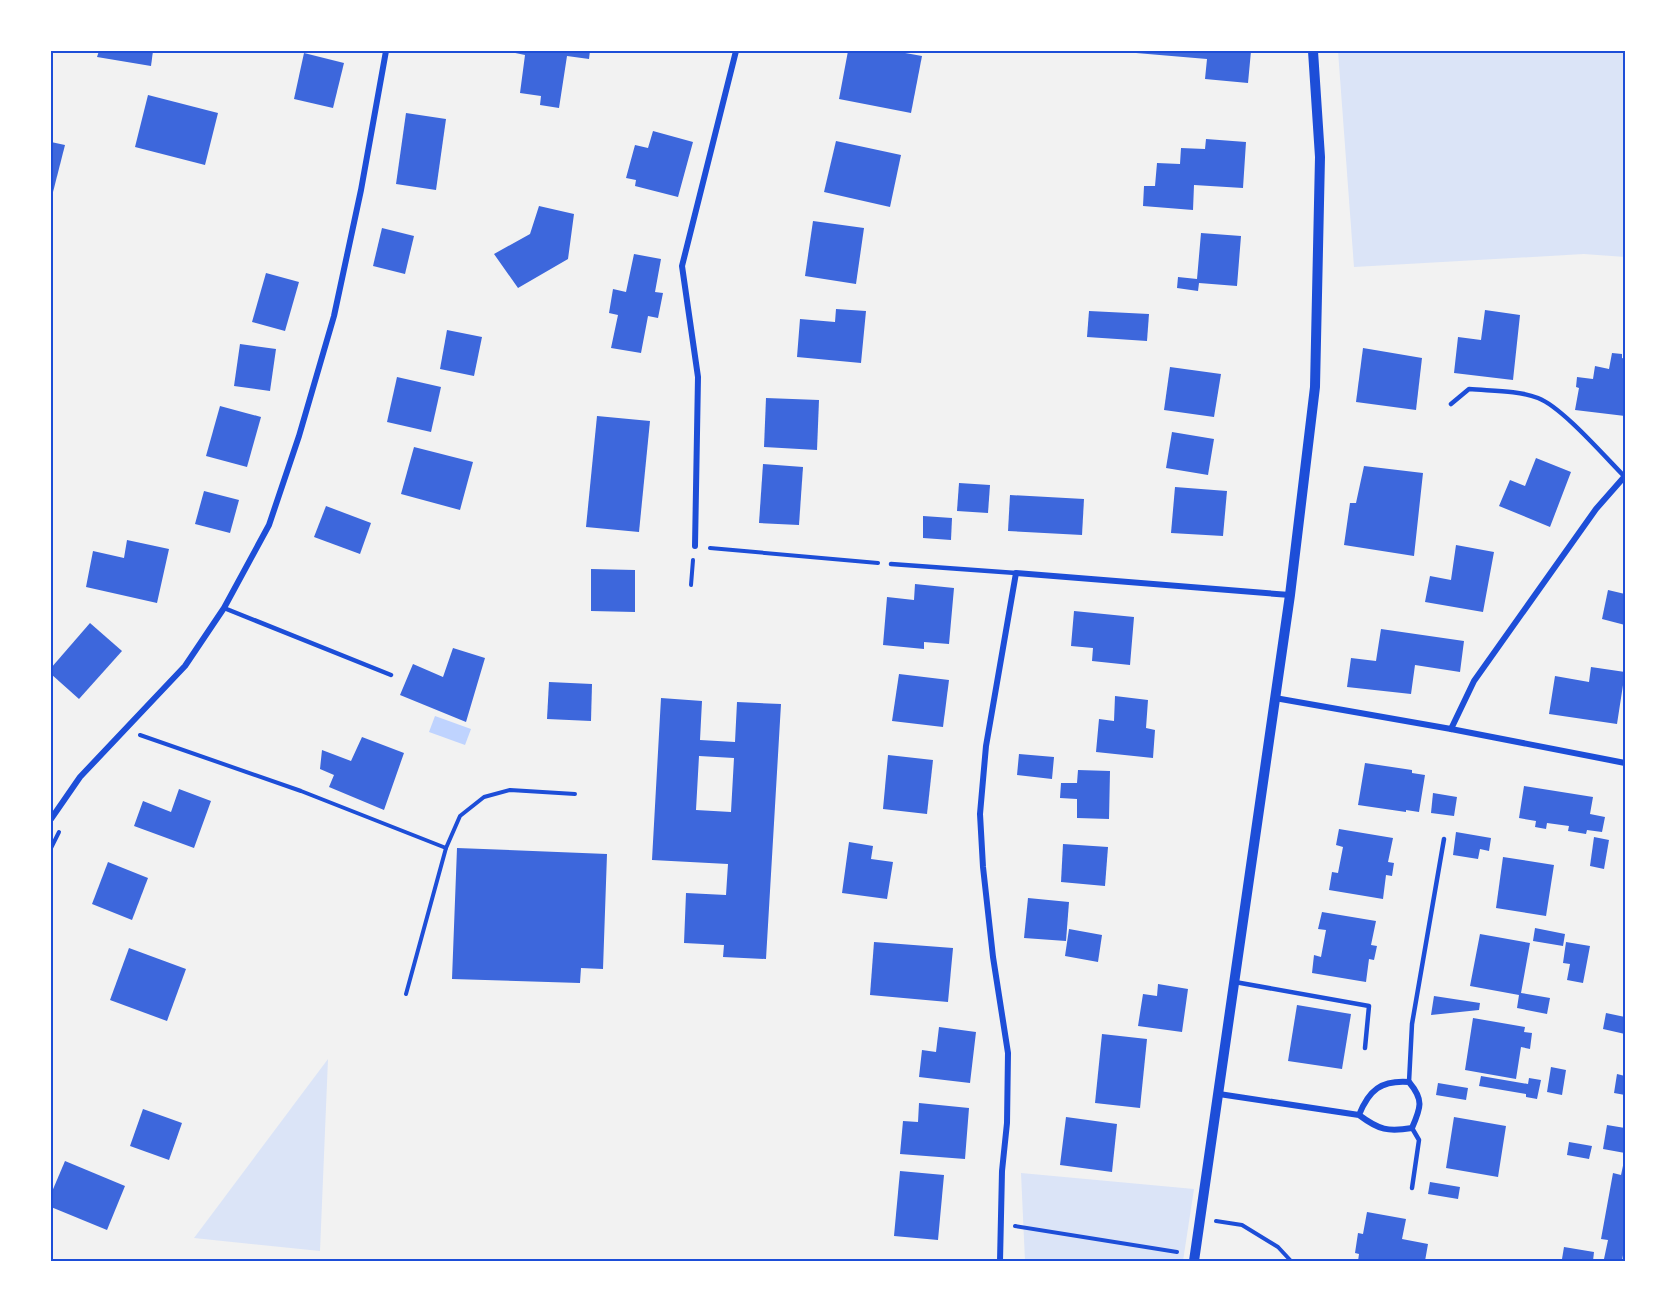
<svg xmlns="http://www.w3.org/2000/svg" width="1676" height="1312" viewBox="0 0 1676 1312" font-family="'Noto Serif',serif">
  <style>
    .green { fill: #dbe4f7 }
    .water { fill: #bfd3fe }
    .building { fill: #3d67dc; fill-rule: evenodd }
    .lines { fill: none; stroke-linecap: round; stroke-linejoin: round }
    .path { stroke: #1d4ed8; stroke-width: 4 }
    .service { stroke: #1d4ed8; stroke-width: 4.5 }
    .minor { stroke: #1d4ed8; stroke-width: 6 }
    .tertiary { stroke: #1d4ed8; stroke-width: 10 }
    .neatline { fill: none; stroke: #1d4ed8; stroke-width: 2 }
  </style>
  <rect width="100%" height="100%" fill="#f2f2f2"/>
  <g class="green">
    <polygon points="1338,51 1625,51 1625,257 1584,254 1354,267"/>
    <polygon points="328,1059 320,1251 194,1238"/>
    <polygon points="1021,1173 1194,1189 1183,1261 1025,1261"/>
  </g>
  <polygon class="water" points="435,716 471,729 465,745 429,732"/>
  <g class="building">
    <polygon points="99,51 153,51 151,66 97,57"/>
    <polygon points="505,51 590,51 589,59 567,56 559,108 540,105 541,96 520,93 525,55"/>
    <polygon points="848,51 894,51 922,56 911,113 839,99"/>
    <polygon points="1136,51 1251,51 1248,83 1205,79 1207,59 1136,53"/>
    <polygon points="304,53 344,63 333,108 294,99"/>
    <polygon points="148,95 218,113 205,165 135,147"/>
    <polygon points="406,113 446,119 436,190 396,184"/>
    <polygon points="653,131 693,142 678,197 635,186 636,180 626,178 635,145 648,148"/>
    <polygon points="1206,139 1246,142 1243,188 1194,185 1193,210 1143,206 1144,186 1155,186 1157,163 1180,164 1181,148 1205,149"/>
    <polygon points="836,141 901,155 890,207 824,192"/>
    <polygon points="51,142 65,145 52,196 51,196"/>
    <polygon points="539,206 574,214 568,259 518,288 494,254 530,234"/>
    <polygon points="813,221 864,228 856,284 805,276"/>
    <polygon points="382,228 414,236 405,274 373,266"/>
    <polygon points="1201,233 1241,236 1237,286 1199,283 1198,291 1177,288 1178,277 1197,279"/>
    <polygon points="634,254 661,259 655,292 663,293 658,318 648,316 641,353 611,348 618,315 609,313 613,289 626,292"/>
    <polygon points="266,273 299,282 285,331 252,322"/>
    <polygon points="836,309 866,311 861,363 797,357 800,319 835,322"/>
    <polygon points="1485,310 1520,315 1513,380 1454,373 1458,337 1481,340"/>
    <polygon points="1089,311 1149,314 1147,341 1087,337"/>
    <polygon points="447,330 482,337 474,376 440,369"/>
    <polygon points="240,344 276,349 270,391 234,386"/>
    <polygon points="1363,348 1422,358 1416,410 1356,402"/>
    <polygon points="1612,353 1622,354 1622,358 1625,359 1625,416 1575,410 1579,388 1576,387 1577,377 1593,379 1595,366 1609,369"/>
    <polygon points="1170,367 1221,374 1214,417 1164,410"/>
    <polygon points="397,377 441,387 431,432 387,422"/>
    <polygon points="766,398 819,400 817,450 764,447"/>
    <polygon points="220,406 261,417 247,467 206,456"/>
    <polygon points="597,416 650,421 639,532 586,527"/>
    <polygon points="1172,432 1214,439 1208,475 1166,468"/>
    <polygon points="414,447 473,462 460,510 401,494"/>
    <polygon points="1536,458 1571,472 1550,527 1499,506 1510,480 1525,486"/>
    <polygon points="763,464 803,467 799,525 759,523"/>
    <polygon points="1364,466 1423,473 1414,556 1344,545 1350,503 1356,503"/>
    <polygon points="959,483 990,485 988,513 957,511"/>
    <polygon points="1175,487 1227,491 1223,536 1171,533"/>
    <polygon points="204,491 239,500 230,533 195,524"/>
    <polygon points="1010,495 1084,499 1082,535 1008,531"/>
    <polygon points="326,506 371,523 360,554 314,537"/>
    <polygon points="923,516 952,518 951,540 923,538"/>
    <polygon points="127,540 169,549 157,603 86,587 93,551 124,558"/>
    <polygon points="1456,545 1494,552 1483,612 1425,602 1430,576 1451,580"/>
    <polygon points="591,569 635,570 635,612 591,611"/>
    <polygon points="915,584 954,588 949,644 924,642 924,649 883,645 887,597 914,600"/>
    <polygon points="1608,590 1625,594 1625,625 1602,619"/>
    <polygon points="1074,611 1134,617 1130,665 1092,661 1093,648 1071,646"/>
    <polygon points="90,623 122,651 79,699 51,674 51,668"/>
    <polygon points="1381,629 1464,641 1460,672 1415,665 1411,694 1347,687 1351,658 1376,661"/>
    <polygon points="453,648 485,658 466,722 400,695 413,664 443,677"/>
    <polygon points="1591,667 1625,672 1617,724 1549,714 1555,676 1589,682"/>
    <polygon points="899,674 949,680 943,727 892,721"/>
    <polygon points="549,682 592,684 591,721 547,719"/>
    <polygon points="1115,696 1148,700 1146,728 1155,730 1153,758 1096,752 1099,719 1114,721"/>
    <path d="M661 698 702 701 700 740 735 742 737 702 781 704 766 959 723 957 724 945 684 943 686 893 726 895 728 864 652 860ZM699 756 734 758 731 812 696 810Z"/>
    <polygon points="362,737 404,753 384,810 329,787 334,775 320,769 322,750 351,761"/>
    <polygon points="1019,754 1054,757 1052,779 1017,775"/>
    <polygon points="888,755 933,760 927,814 883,809"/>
    <polygon points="1365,763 1412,770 1412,773 1425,775 1419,812 1406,810 1406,812 1358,805"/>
    <polygon points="1078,770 1110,771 1109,819 1077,818 1077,799 1060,798 1061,783 1077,783"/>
    <polygon points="1524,786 1593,797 1590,814 1605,817 1602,832 1587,830 1586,834 1568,831 1569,826 1547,823 1546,829 1535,827 1536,821 1519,818"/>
    <polygon points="179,789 211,801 194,848 134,826 143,801 171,812"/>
    <polygon points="1433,793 1457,797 1454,816 1431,813"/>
    <polygon points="1339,829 1393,838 1388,862 1394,863 1392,876 1386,875 1383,899 1329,890 1332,872 1338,873 1343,847 1336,845"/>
    <polygon points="1456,832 1491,838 1489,851 1480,849 1478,859 1453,855"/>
    <polygon points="1594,837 1609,840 1604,869 1590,866"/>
    <polygon points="849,842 873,846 871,859 893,862 887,899 842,893"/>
    <polygon points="1063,844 1108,847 1105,886 1061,882"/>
    <polygon points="457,848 607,854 603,969 581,968 580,983 452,979"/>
    <polygon points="1503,857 1554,865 1546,916 1496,908"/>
    <polygon points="108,862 148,878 132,920 92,904"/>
    <polygon points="1028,898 1069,902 1066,941 1024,938"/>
    <polygon points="1322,912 1376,921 1371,945 1377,946 1374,960 1369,959 1366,982 1312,973 1314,955 1321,957 1326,930 1318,929"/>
    <polygon points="1535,928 1565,934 1563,946 1533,941"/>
    <polygon points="1069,929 1102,935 1098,962 1065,956"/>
    <polygon points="1480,934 1530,943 1521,993 1550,998 1547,1014 1517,1008 1519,995 1470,986"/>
    <polygon points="874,942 953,948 948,1002 870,995"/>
    <polygon points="1566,942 1590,946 1583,983 1567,980 1570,964 1563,963"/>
    <polygon points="129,948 186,969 167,1021 110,1000"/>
    <polygon points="1158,984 1188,989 1182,1032 1138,1026 1143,994 1157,996"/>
    <polygon points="1434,996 1480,1003 1479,1010 1431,1015"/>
    <polygon points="1297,1005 1351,1014 1342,1069 1288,1061"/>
    <polygon points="1606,1013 1625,1017 1625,1034 1603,1029"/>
    <polygon points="1473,1018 1525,1027 1524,1032 1532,1033 1530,1049 1521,1047 1516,1079 1465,1070"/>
    <polygon points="939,1027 976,1032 970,1083 919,1077 922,1050 936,1052"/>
    <polygon points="1102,1034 1147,1039 1140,1108 1095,1103"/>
    <polygon points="1551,1067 1566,1070 1562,1095 1547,1092"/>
    <polygon points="1617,1074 1625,1076 1625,1095 1614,1093"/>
    <polygon points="1481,1076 1528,1084 1529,1078 1541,1080 1537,1099 1526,1097 1526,1094 1479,1086"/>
    <polygon points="1438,1083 1468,1088 1466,1100 1436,1095"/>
    <polygon points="919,1103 969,1108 965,1159 900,1154 903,1121 918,1122"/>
    <polygon points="143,1109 182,1123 169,1160 130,1146"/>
    <polygon points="1066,1117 1117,1124 1112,1172 1060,1165"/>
    <polygon points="1454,1117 1506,1126 1498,1177 1446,1168"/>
    <polygon points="1607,1125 1625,1128 1625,1153 1603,1149"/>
    <polygon points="1569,1142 1592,1146 1589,1159 1567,1155"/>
    <polygon points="65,1161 125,1186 107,1230 51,1207 51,1194"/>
    <polygon points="1624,1161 1625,1243 1622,1261 1616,1261 1604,1259 1608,1240 1601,1239 1613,1173 1621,1175"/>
    <polygon points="900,1171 944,1175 938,1240 894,1236"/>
    <polygon points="1430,1182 1460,1187 1458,1199 1428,1194"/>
    <polygon points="1367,1212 1406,1219 1402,1239 1428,1244 1425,1261 1358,1261 1359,1254 1355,1253 1358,1233 1363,1234"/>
    <polygon points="1564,1247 1594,1252 1593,1261 1562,1259"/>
  </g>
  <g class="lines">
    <g class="path">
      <polyline points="710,548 878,563"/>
      <polyline points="691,585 693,560"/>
      <polyline points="140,735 301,791 446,848"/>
      <polyline points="51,848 59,832"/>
      <polyline points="406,994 446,848 460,816 484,797 510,790 575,794"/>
      <polyline points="1216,1221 1242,1225 1278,1247 1291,1261"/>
      <polyline points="1015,1226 1177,1252"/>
    </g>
    <g class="service">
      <path d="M1451 404 1469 389C1492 391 1517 390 1538 398 1562 407 1605 457 1625 477"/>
      <polyline points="891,564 1016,573"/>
      <polyline points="224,608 391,675"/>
      <polyline points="1235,982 1369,1006 1365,1048"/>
      <polyline points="1409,1082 1412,1024 1444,839"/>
      <polyline points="1412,1188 1419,1140 1412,1128"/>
    </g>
    <g class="minor">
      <polyline points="695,546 698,377 682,266 736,51"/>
      <polyline points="1275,698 1451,729 1625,763"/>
      <polyline points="1451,729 1474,681 1596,509 1625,476"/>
      <polyline points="51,819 80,777 185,666 224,608 269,525 299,436 334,316 361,190 386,51"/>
      <path d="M1219 1094 1359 1115C1379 1130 1388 1132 1412 1128 1421 1107 1424 1100 1409 1082 1381 1080 1369 1090 1359 1115"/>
      <polyline points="1000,1261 1002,1171 1007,1123 1008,1053 993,957 983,867 980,814 986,746 1016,573 1290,595"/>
    </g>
    <polyline class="tertiary" points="1194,1261 1290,595 1315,387 1320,157 1313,51"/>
  </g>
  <rect width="1676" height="1312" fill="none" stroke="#ffffff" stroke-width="105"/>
  <rect x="52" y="52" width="1572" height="1208" class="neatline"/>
</svg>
